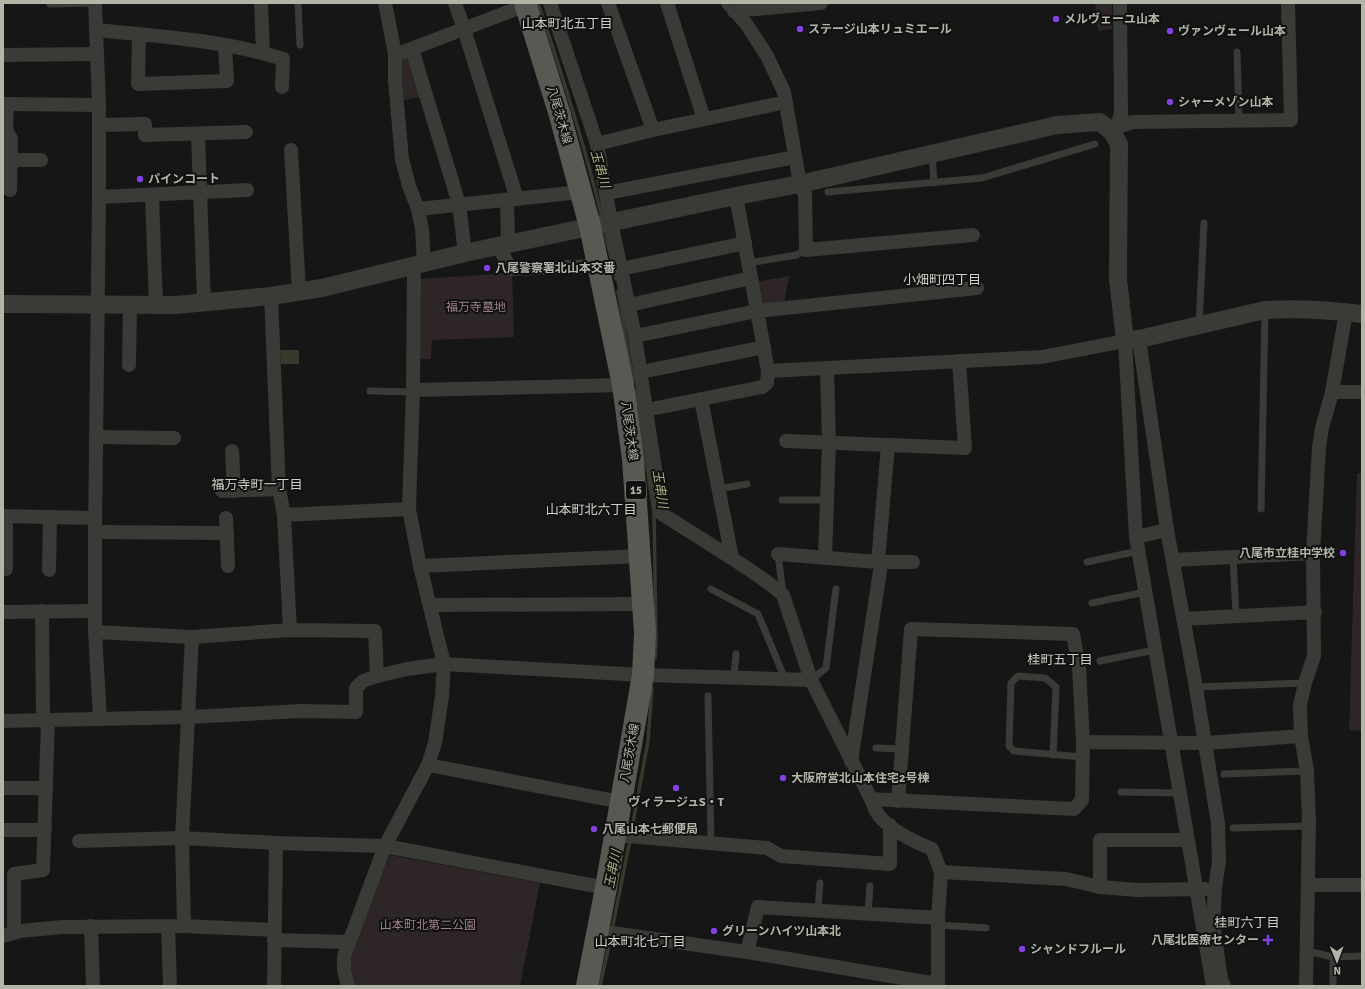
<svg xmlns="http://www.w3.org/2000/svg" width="1365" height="989" viewBox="0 0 1365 989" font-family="Signika,'Noto Sans JP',sans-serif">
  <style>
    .green { fill: #2e2527 }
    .water { fill: #37392c }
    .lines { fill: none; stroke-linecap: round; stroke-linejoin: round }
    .stream { stroke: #37392c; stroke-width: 3.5 }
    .service { stroke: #383b36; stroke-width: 7 }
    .minor { stroke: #383b36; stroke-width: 14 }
    .tertiary { stroke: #383b36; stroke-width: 18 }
    .primary { stroke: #565a52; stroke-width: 22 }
    .poi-dot { fill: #8142e1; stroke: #101110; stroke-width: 1.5 }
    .labels { text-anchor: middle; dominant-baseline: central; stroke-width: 4; stroke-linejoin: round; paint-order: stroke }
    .shield { fill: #101110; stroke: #80847a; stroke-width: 1 }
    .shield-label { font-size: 11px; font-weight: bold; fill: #b0b5a8 }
    .poi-label { font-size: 12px; font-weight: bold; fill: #b0b5a8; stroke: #101110; text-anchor: start }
    .street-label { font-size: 12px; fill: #b0b5a8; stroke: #101110 }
    .park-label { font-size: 12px; fill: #9f8087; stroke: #101110 }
    .neighbourhood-label { font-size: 13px; fill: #cdd2c8; stroke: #101110 }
    .water-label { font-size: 13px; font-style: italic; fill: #a5ad82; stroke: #101110 }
  </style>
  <rect width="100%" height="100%" fill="#151615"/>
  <g class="green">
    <polygon points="1095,3 1112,3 1112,29 1098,31"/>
    <polygon points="405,57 409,59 421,97 400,101 401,58"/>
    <polygon points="512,273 514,337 432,340 431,359 420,359 419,279"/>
    <polygon points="789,276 784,303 762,306 757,282"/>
    <polygon points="1357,473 1362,473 1362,731 1349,730"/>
    <polygon points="390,855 540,883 520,986 352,986 349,952"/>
  </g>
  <polygon class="water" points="280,350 299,350 299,364 281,364"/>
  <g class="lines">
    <g class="stream">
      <path d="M538 3C562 74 585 145 602 218"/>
      <polyline points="604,228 616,279"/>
      <polyline points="618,291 633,381"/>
      <polyline points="635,391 654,512 656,641 655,658"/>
      <polyline points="631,834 648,741 652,688"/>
      <polyline points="612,930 630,840"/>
      <polyline points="600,986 611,936"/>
    </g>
    <g class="service">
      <polyline points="298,3 300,45"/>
      <polyline points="50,4 95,3"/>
      <polyline points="1237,52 1239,121"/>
      <polyline points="932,154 934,183"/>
      <polyline points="828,192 982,178 1095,144"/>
      <polyline points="749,263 796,255 806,250"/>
      <polyline points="1199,325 1204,223"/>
      <polyline points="370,391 413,392"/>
      <polyline points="719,489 747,484"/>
      <polyline points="782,500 827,500"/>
      <polyline points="1261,509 1265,311"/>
      <polyline points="778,554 783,593"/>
      <polyline points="1233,557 1236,616"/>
      <polyline points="1087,562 1138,551"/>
      <polyline points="711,589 758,614 785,679"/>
      <polyline points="1092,603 1145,592"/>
      <polyline points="1100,661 1155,650"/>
      <polyline points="734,678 736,654"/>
      <polyline points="811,680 826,668 836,589"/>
      <polyline points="1196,687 1305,683"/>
      <polyline points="708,696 711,843"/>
      <polyline points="876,748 902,749"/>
      <polyline points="1053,755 1056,687 1045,678 1018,676 1011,683 1009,746 1014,751 1083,757"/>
      <polyline points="1224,774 1307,771"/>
      <polyline points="1121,792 1180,793"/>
      <polyline points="1233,828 1309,826"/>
      <polyline points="818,910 820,883"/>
      <polyline points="868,913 870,886"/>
      <polyline points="938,925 986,928"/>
      <polyline points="1307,951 1333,957 1362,956"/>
      <polyline points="1333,986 1333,957"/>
    </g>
    <g class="minor">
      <polyline points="95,3 99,105 99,197 95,532 95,632 100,719"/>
      <polyline points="261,3 263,53"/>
      <polyline points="385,3 395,54 395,81 402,159 409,186 418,209 422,229 424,263"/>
      <polyline points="455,3 464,29 517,199"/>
      <polyline points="550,3 597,144 611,222 635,336 646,410"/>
      <polyline points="608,3 653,130"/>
      <polyline points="667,3 704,119"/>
      <polyline points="728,3 747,25 767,56 784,92 800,184 805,195 806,250 973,235"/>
      <polyline points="734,11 821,3"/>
      <path d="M96 30C157 36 224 40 283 59L282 87"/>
      <polyline points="139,34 138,84 227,81 225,46"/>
      <polyline points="412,49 459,204 465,253"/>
      <polyline points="403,52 532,3"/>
      <polyline points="3,55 97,54"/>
      <polyline points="3,104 99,105"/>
      <polyline points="7,104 6,130 11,139 10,190"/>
      <polyline points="99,125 145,124 145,135 246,132"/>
      <polyline points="1117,127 1132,122 1291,120 1288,3"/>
      <polyline points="1112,131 1117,127 1121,113 1120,3"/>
      <polyline points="198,134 204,302"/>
      <polyline points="597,144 653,130 786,102"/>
      <polyline points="291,150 299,291"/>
      <polyline points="11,160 41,160"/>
      <polyline points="606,193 795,157"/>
      <polyline points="152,195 156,305"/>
      <polyline points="736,196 768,371 1042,357 1125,341 1136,537 1213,986"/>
      <polyline points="99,197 247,190"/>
      <polyline points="507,200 508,244"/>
      <polyline points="418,209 581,192"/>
      <polyline points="498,246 511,269 598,266"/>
      <polyline points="621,269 745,243"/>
      <polyline points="271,296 279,489 284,515 290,630"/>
      <polyline points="629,305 751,278"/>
      <polyline points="635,336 757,311 977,288"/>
      <polyline points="1139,339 1167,530 1195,682 1218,823 1219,861 1215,888 1213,923 1221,980 1224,986"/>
      <polyline points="129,365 130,305"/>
      <path d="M768 371 767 383 762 387 646 410 662 514C686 529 710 544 733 559 750 570 768 581 783 595L811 680 871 799C873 803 874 807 876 811 885 828 915 842 932 849L941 872 938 918V986"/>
      <polyline points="641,372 764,347"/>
      <polyline points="413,390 623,385"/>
      <polyline points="1332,392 1362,392"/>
      <polyline points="701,399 732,558"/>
      <polyline points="96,437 174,438"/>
      <polyline points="786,441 965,448 959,361"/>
      <polyline points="232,451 234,491"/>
      <polyline points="222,491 279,489"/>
      <polyline points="284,515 409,509"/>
      <polyline points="3,516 94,518"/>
      <polyline points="226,518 228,566"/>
      <polyline points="95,532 227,533"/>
      <polyline points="1136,537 1167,530"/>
      <polyline points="778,554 878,562 913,562"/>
      <polyline points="825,557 829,443 827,368"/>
      <polyline points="1173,560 1313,553"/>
      <polyline points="878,562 888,445"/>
      <polyline points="420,566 640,556"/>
      <polyline points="6,569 6,516"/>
      <polyline points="49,570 50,517"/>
      <polyline points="430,605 643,604"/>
      <polyline points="42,611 43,721"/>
      <polyline points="3,612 95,611"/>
      <polyline points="1183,619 1315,612"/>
      <polyline points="377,676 407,669 444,664 643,675 811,680"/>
      <polyline points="3,721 189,717 301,711 356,712 356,688 363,681 377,676 375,631 290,630 192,637 95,632"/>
      <polyline points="851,761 880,571"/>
      <polyline points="428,765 621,802"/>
      <polyline points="3,788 46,788"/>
      <polyline points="871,799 1074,809 1082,800 1083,742 1206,743 1301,736"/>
      <polyline points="898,801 911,629 1073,634 1079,667 1083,742"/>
      <polyline points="3,830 45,830"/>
      <polyline points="615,835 767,848 781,856 890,864 890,825"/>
      <polyline points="79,841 182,838 276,843 385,846 606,888"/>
      <polyline points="941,872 1066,879 1100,887 1138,890 1205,889"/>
      <polyline points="1308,885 1362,885"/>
      <polyline points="1100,887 1100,840 1187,840"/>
      <polyline points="91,926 93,986"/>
      <polyline points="168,926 170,986"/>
      <polyline points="184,926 274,930"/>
      <polyline points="598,931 747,952 938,984"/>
      <polyline points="14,933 14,874 43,870 48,721"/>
      <polyline points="3,936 20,931 62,927 184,926 182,838 192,637"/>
      <polyline points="274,940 349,942"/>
      <polyline points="747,952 758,907 938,918"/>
      <polyline points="274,986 276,843"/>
      <polyline points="348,986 344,970 344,956 385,846 428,765 435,743 442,696 444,664 420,566 409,509 413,390 414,265"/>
      <polyline points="1306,986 1309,821 1307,771 1301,736 1300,705 1305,683 1314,656 1313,553 1319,447 1322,428 1332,392 1346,312"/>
    </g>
    <path class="tertiary" d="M3 304 176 305 271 296 322 288 465 253 736 196 800 184 1057 125 1100 122 1112 132 1119 144 1118 279 1125 341 1139 339 1265 310C1298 308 1330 310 1362 314"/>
    <polyline class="primary" points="525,3 559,112 590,226 623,385 633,459 645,633 643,675 606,888 587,986"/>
  </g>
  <g class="poi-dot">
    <circle cx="1056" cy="19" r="4"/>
    <circle cx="800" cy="29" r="4"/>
    <circle cx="1170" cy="31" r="4"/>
    <circle cx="1170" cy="102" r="4"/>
    <circle cx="140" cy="179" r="4"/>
    <circle cx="487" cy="268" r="4"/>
    <circle cx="1343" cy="553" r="4"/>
    <circle cx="783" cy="778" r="4"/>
    <circle cx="676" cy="788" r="4"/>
    <circle cx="594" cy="829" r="4"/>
    <circle cx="714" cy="931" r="4"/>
    <path d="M1266 934h4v4h4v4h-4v4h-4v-4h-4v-4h4z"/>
    <circle cx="1022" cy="949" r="4"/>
  </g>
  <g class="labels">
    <rect class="shield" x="626" y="481" width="20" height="18" rx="3"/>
    <g class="shield-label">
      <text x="636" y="490">15</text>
    </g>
    <g class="poi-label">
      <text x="1064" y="19">メルヴェーユ山本</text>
      <text x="808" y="29">ステージ山本リュミエール</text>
      <text x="1178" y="31">ヴァンヴェール山本</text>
      <text x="1178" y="102">シャーメゾン山本</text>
      <text x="148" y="179">パインコート</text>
      <text x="495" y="268">八尾警察署北山本交番</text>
      <text x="1335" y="553" text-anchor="end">八尾市立桂中学校</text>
      <text x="791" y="778">大阪府営北山本住宅2号棟</text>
      <text x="676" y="802" text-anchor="middle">ヴィラージュS・T</text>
      <text x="602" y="829">八尾山本七郵便局</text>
      <text x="722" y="931">グリーンハイツ山本北</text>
      <text x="1259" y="940" text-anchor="end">八尾北医療センター</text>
      <text x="1030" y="949">シャンドフルール</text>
    </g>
    <g class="street-label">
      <text transform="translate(559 115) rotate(74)">八尾茨木線</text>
      <text transform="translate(629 431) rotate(82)">八尾茨木線</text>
      <text transform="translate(630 753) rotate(-80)">八尾茨木線</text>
    </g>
    <g class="park-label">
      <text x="476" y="307">福万寺墓地</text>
      <text x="428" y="925">山本町北第二公園</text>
    </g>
    <g class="neighbourhood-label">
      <text x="567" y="24">山本町北五丁目</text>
      <text x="942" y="280">小畑町四丁目</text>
      <text x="257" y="485">福万寺町一丁目</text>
      <text x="591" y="510">山本町北六丁目</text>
      <text x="1060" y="660">桂町五丁目</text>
      <text x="1247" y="923">桂町六丁目</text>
      <text x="640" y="942">山本町北七丁目</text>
    </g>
    <g class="water-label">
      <text transform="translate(600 169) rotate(74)">玉串川</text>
      <text transform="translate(660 489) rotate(81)">玉串川</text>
      <text transform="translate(613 869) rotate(-79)">玉串川</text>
    </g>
  </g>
  <rect width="1365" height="989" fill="none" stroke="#b0b5a8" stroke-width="8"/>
  <g transform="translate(1337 961) rotate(179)" stroke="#101110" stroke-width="3" paint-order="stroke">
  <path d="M0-3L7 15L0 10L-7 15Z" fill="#b0b5a8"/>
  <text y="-6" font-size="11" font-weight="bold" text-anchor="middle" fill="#b0b5a8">N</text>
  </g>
</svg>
